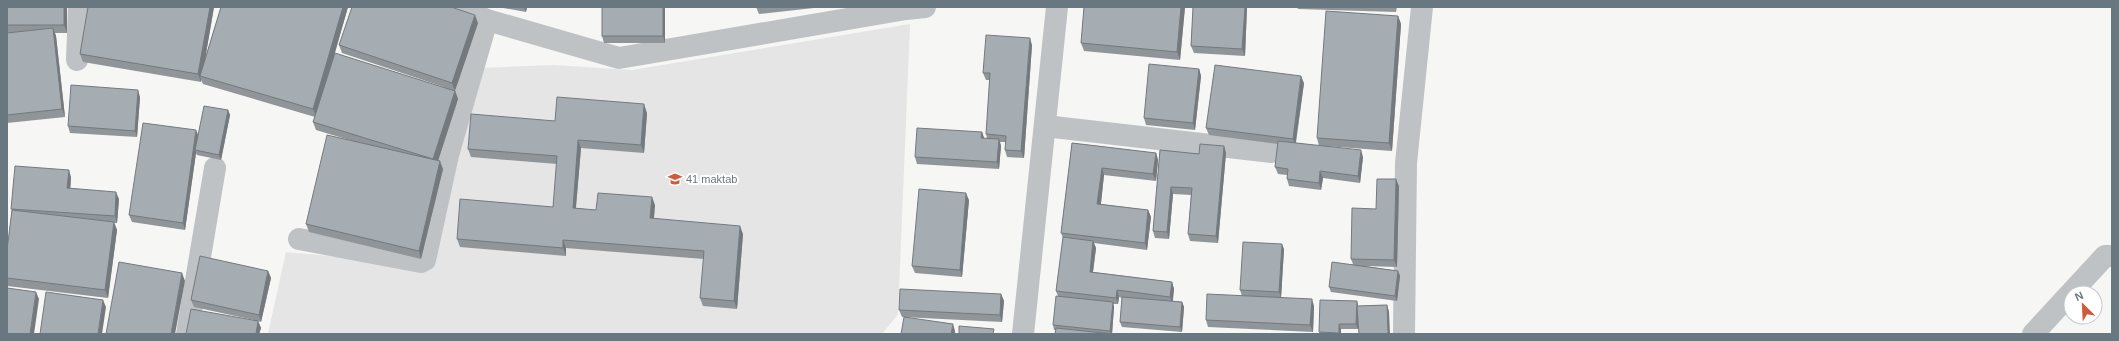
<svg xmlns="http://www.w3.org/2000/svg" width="2119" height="341" viewBox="0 0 2119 341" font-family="Arial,sans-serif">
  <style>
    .built { fill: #e4e5e4 }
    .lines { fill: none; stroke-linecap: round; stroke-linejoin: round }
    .minor { stroke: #bec2c5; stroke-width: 22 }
    .wall { fill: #8f9599 }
    .shaded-wall { fill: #74797d }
    .building { fill: #a6adb2; stroke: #74797d }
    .labels { text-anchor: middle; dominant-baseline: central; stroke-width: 4; stroke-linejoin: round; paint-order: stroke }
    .poi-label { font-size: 11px; fill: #697781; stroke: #fff; text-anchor: start }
  </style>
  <rect width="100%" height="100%" fill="#f6f6f4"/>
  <polygon class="built" points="910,24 898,314 882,334 268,334 286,252 427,265 479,68 553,65 632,70"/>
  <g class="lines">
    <g class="minor">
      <polyline points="456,7 487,20 619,58 906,9 925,7"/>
      <polyline points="77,60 79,7"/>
      <polyline points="1045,126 1272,152"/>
      <polyline points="299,239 421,262 425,260 448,155 487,20"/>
      <polyline points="187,334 215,168"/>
      <polyline points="1023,334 1057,7"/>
      <polyline points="1404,334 1406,163 1422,7"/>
      <polyline points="2033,334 2105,256 2112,256"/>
    </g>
  </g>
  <g class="wall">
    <polygon points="7,7 66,7 67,33 55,33 56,36 65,117 7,123"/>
    <polygon points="88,7 214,7 205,59 221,7 348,7 333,60 447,88 342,53 339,45 478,23 455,90 458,99 438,161 443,169 421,259 309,232 306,224 356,142 316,130 313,122 315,117 203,84 201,80 201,82 83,62 80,54"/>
    <polygon points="498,7 527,7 526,12"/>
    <polygon points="602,7 665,7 665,43 604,43 602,36"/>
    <polygon points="756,7 823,7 759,14"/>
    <polygon points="1084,7 1185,7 1180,60 1084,51 1081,43"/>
    <polygon points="1193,7 1247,7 1245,56 1194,53 1191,46"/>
    <polygon points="1297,7 1397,7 1396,12 1298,9"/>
    <polygon points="1398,16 1401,24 1392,151 1325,146 1363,157 1360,183 1323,178 1321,190 1289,186 1287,179 1287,175 1278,174 1275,167 1278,144 1209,135 1206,128 1304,83 1296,143 1319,146 1317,138"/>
    <polygon points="1032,45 1024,158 1007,157 1005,150 1006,142 1000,142 1001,146 999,169 917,164 915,157 982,132 984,138 987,138 986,134 990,80 986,80 983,73"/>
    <polygon points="1199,69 1201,76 1195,130 1146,125 1144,118"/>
    <polygon points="140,97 137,137 70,133 68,126"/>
    <polygon points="228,110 230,115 221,160 197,155 196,153 185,230 132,222 129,215 198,136"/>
    <polygon points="647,113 644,153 581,148 576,208 596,210 655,205 654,219 743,234 737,309 703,306 700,298 704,259 566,248 566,256 460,247 457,239 553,207 557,164 471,157 468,149 555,121"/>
    <polygon points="1072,143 1156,153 1158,160 1156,181 1104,175 1101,204 1148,210 1151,217 1147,250 1094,243 1096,248 1093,272 1172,282 1174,289 1173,301 1182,302 1184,307 1182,332 1122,327 1120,322 1122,298 1119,297 1118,304 1113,304 1114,307 1112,334 1054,330 1053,325 1058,296 1056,291 1063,238 1061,233"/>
    <polygon points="1224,146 1226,153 1218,243 1190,241 1188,234 1191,195 1173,194 1169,239 1155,238 1153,231 1160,150 1199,154"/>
    <polygon points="71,177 70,189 119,199 117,223 114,223 117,230 108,298 7,286 7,250 12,210 11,209"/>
    <polygon points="1399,186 1397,267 1365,266 1398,271 1400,276 1397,301 1331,292 1329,287 1353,264 1351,259 1376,209"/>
    <polygon points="969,200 962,277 915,273 912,266"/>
    <polygon points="1284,249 1281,298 1242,296 1240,290"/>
    <polygon points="268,271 271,278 261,322 258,321 261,328 259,334 186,334 254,320 194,307 191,300"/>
    <polygon points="1001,294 1004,301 1002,322 902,317 899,310"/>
    <polygon points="1357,301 1358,306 1387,305 1389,312 1358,321 1358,329 1341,329 1341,334 1320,334 1319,332"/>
    <polygon points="1314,306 1313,332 1208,327 1206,320"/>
  </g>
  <g class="shaded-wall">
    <polygon points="64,7 66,7 67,8 67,33 64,25"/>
    <polygon points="210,7 214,7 202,77 200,76 201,80 201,82 198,74"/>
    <polygon points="343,7 348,7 316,117 313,109"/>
    <polygon points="524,7 527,7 526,12"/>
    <polygon points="663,7 665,7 665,43 663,36"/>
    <polygon points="1181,7 1185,7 1180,60 1177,52"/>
    <polygon points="1245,7 1247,7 1245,56 1242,49"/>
    <polygon points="475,15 478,23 455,91 452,83"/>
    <polygon points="1398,16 1401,24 1392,151 1389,143"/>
    <polygon points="53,28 56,36 65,117 62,109"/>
    <polygon points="1030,38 1032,45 1024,158 1021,151"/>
    <polygon points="1199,69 1201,76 1195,130 1193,123"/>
    <polygon points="1301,76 1304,83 1295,146 1293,139"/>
    <polygon points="138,90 140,97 137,137 135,131"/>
    <polygon points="455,91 458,99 436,167 433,159"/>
    <polygon points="644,104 647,113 644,153 641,145"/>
    <polygon points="228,110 230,115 221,160 219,155"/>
    <polygon points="196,130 199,137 195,150 196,153 185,230 183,223"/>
    <polygon points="982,132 984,138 981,138"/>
    <polygon points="999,139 1001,146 999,169 997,162"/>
    <polygon points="578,140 581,148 575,216 573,208"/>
    <polygon points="1224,146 1226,153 1218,243 1216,236"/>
    <polygon points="1361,150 1363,157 1360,183 1358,176"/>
    <polygon points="1156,153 1158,160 1156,181 1153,174"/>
    <polygon points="440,161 443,169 421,259 419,251"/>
    <polygon points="1102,168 1104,175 1100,211 1097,204"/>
    <polygon points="69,170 71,177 70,195 67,188"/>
    <polygon points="1320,171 1323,178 1321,190 1319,183"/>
    <polygon points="1396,179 1399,186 1397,267 1394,260"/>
    <polygon points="1171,187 1173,194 1169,239 1167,232"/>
    <polygon points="116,192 119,199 117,223 115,216"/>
    <polygon points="966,193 969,200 962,277 960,270"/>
    <polygon points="652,197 655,205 653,226 650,218"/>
    <polygon points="1148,210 1151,217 1147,250 1145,243"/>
    <polygon points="114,222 117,230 108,298 105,290"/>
    <polygon points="740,226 743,234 737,309 734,301"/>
    <polygon points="563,240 566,248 566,256 563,248"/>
    <polygon points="1093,241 1096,248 1092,279 1090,272"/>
    <polygon points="1282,244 1284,249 1281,298 1279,292"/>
    <polygon points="268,271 271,278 261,322 259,315"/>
    <polygon points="1398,271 1400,276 1397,301 1395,296"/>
    <polygon points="182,273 185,281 175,334 171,334"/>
    <polygon points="1172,282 1174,289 1172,304 1170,297"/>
    <polygon points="1117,290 1119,297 1118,304 1116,298"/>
    <polygon points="36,292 39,299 34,334 30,334"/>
    <polygon points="1001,294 1004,301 1002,322 1000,315"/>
    <polygon points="1312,299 1314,306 1313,332 1310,325"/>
    <polygon points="103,300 106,307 102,334 98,334"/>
    <polygon points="1357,301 1358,306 1358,329 1356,324"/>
    <polygon points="1113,302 1114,307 1112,334 1111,334 1110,331"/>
    <polygon points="1182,302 1184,307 1182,332 1180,327"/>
    <polygon points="1387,305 1389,312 1390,334 1388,334"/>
    <polygon points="258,321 261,328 259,334 256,334"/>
    <polygon points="953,324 955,331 955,334 951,334"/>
    <polygon points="1339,324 1341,329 1341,334 1339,334"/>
  </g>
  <g class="building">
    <rect x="7" y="7" width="57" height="18"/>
    <polygon points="88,7 210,7 198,74 80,54"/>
    <polygon points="221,7 343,7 313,109 200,76"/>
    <polygon points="352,7 451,7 475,15 452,83 339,45"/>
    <rect x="602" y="7" width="61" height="29"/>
    <polygon points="1084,7 1181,7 1177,52 1081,43"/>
    <polygon points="1193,7 1245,7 1242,49 1191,46"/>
    <polygon points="1326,11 1398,16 1389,143 1317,138"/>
    <polygon points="53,28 62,109 7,115 7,33"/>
    <polygon points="986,35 1030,38 1021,151 1005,150 1006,136 986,134 990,73 983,73"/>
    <polygon points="335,53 455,91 433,159 313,122"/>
    <polygon points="1149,64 1199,69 1193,123 1144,118"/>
    <polygon points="1215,65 1301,76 1293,139 1206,128"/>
    <polygon points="71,85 138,90 135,131 68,126"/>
    <polygon points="557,97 644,104 641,145 578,140 573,208 596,210 598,193 652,197 650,218 740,226 734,301 700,298 704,251 563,240 563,248 457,239 460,199 553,207 557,156 468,149 471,114 555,121"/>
    <polygon points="204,106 228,110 219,155 195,150"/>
    <polygon points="143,123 196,130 183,223 129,215"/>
    <polygon points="917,128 982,132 981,138 999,139 997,162 915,157"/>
    <polygon points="327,135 440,161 419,251 306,224"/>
    <polygon points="1278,141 1361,150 1358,176 1320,171 1319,183 1287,179 1288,169 1275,167"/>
    <polygon points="1072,143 1156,153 1153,174 1102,168 1097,204 1148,210 1145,243 1061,233"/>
    <polygon points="1200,144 1224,146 1216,236 1188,234 1192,188 1171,187 1167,232 1153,231 1160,150 1199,154"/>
    <polygon points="15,166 69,170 67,188 116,192 115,216 11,209"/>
    <polygon points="1377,179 1396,179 1394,260 1351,259 1352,208 1376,209"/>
    <polygon points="919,189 966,193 960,270 912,266"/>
    <polygon points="12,210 114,222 105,290 7,278 7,250"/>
    <polygon points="1063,237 1093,241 1090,272 1172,282 1170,297 1117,290 1116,298 1056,291"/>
    <polygon points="1243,242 1282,244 1279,292 1240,290"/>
    <polygon points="200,256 268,271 259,315 191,300"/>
    <polygon points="119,262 182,273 171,334 106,334"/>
    <polygon points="1332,262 1398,271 1395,296 1329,287"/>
    <polygon points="7,288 36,292 30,334 7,334"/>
    <polygon points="900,289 1001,294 1000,315 899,310"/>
    <polygon points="46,292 103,300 98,334 40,334"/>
    <polygon points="1207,294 1312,299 1310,325 1206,320"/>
    <polygon points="1056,296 1113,302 1110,331 1053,325"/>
    <polygon points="1122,297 1182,302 1180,327 1120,322"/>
    <polygon points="1320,300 1357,301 1356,324 1339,324 1339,333 1319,332"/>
    <polygon points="1387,305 1388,334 1359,334 1357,306"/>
    <polygon points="191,309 258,321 256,334 186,334"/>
    <polygon points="904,317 953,324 951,334 901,334"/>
    <polygon points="959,326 994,329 993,334 959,334"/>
    <polygon points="1056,328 1113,334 1055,334"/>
  </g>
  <defs>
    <symbol id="school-bare" viewBox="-9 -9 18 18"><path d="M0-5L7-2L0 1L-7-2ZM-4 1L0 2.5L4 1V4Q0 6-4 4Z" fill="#ce5b3c" stroke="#fff" stroke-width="2.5" paint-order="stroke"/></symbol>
  </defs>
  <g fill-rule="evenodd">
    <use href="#school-bare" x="665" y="169" width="20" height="20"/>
  </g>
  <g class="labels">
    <g class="poi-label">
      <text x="686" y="179">41 maktab</text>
    </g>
  </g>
  <rect width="2119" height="341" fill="none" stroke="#697781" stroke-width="16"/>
  <g transform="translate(2083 305) rotate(336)"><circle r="19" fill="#ffffff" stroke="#c3c9cd"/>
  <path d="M0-3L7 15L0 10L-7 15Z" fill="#ce5b3c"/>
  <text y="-6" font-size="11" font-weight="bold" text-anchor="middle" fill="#697781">N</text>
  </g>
</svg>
